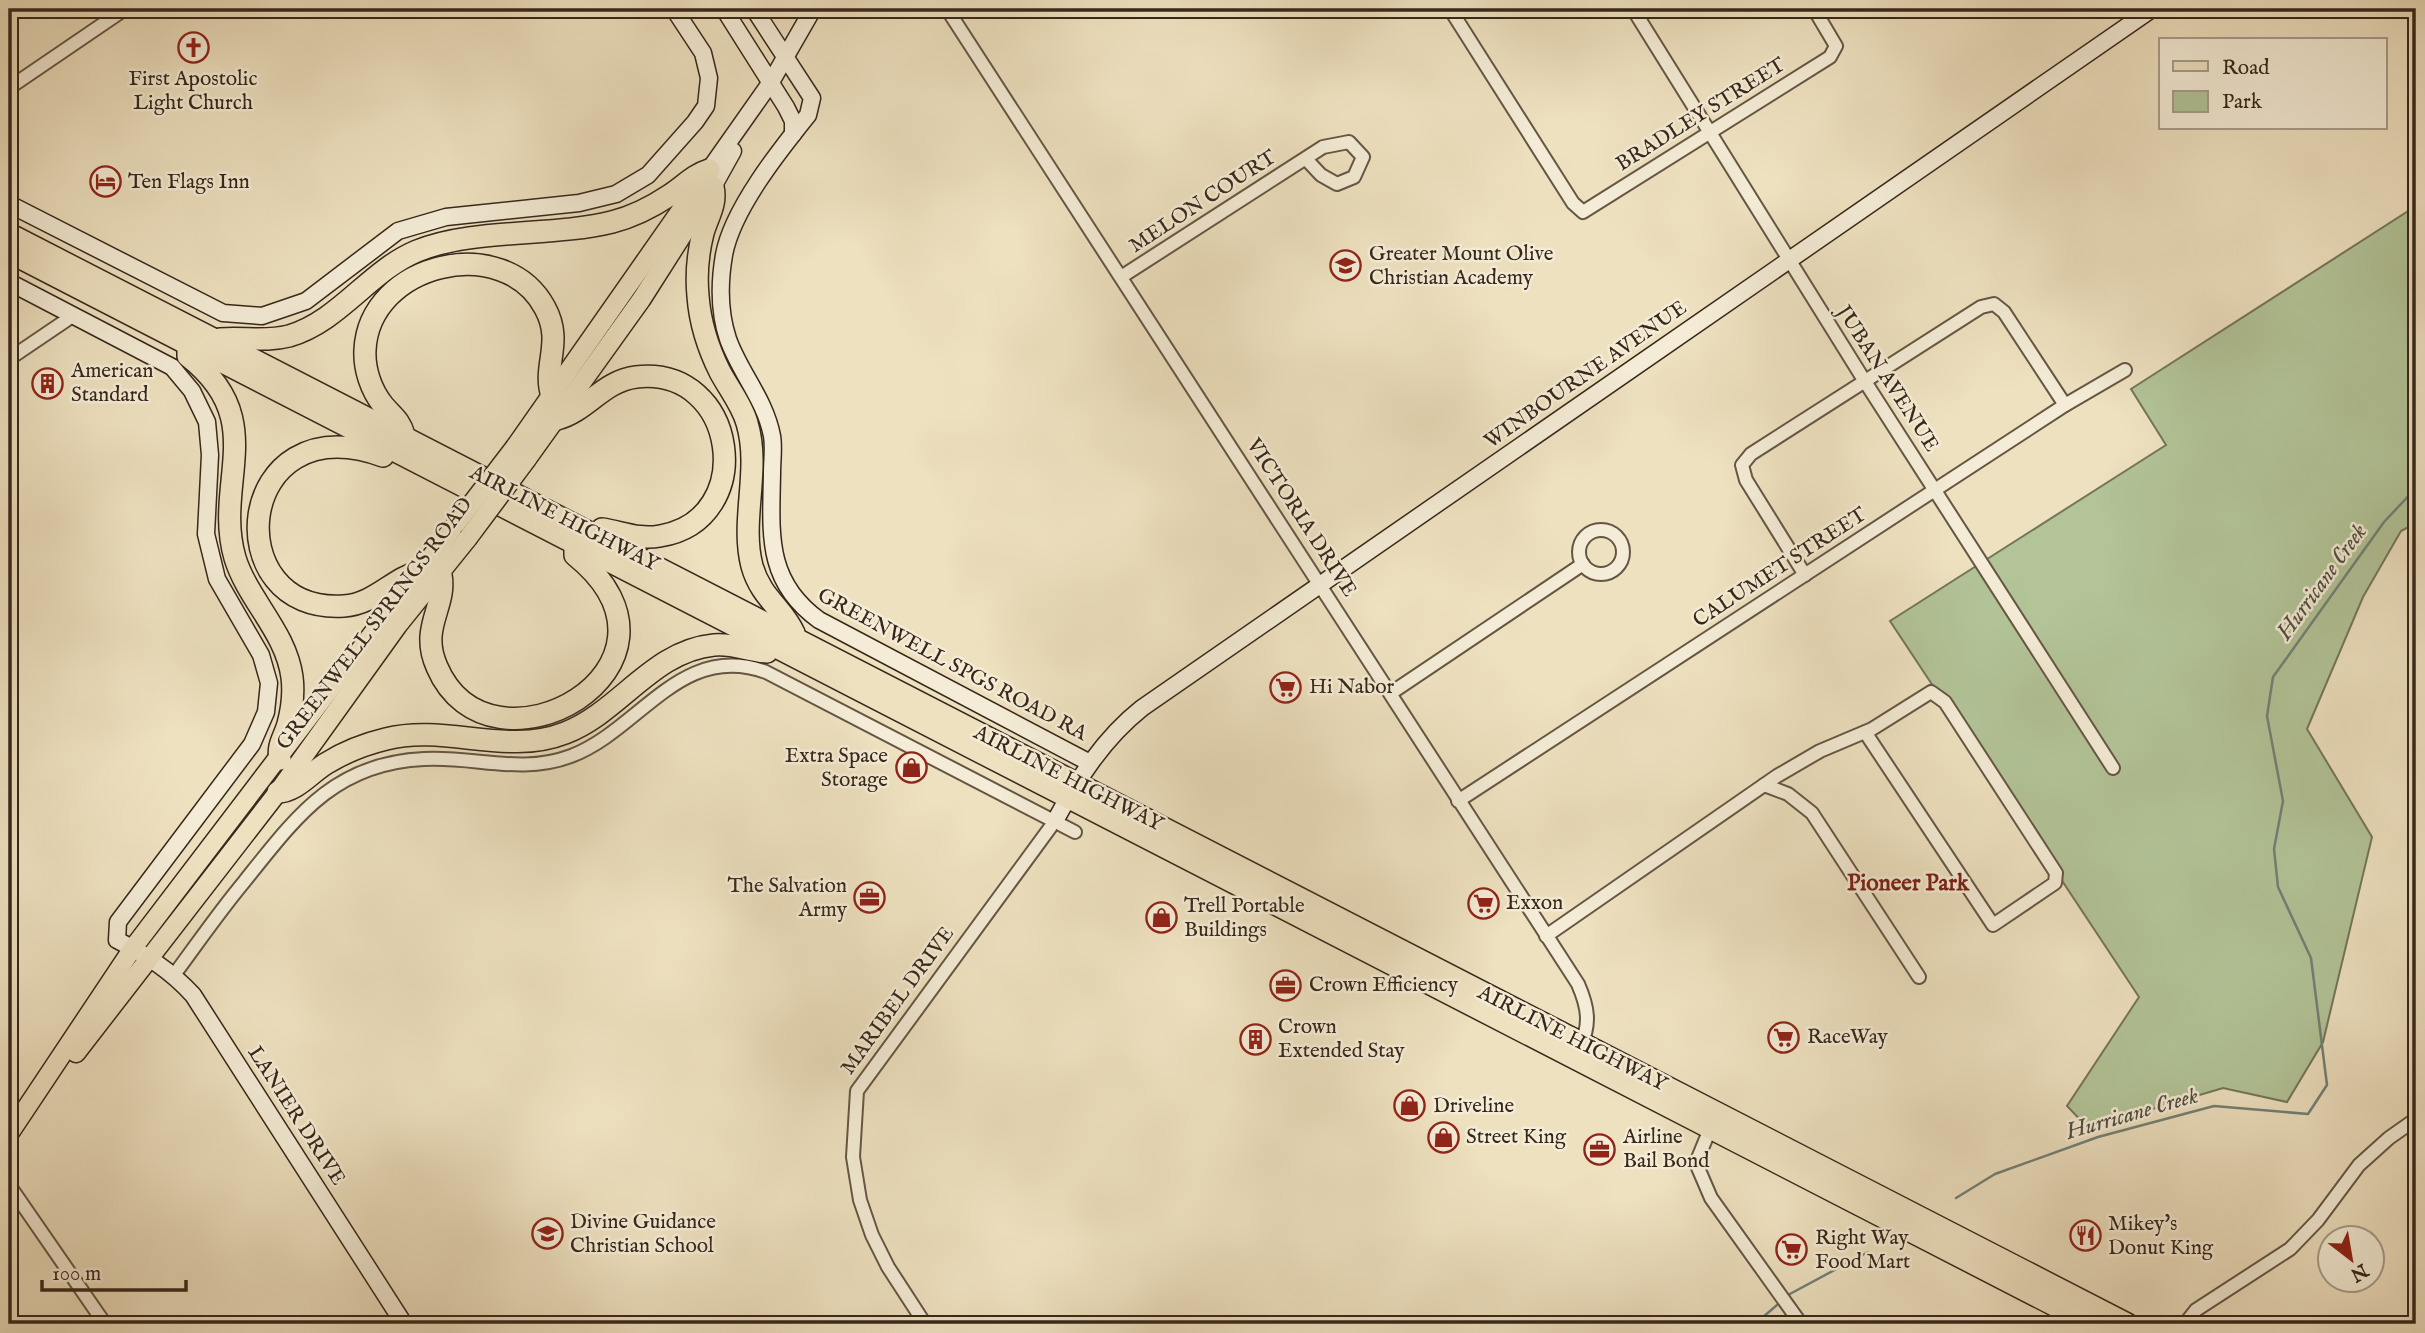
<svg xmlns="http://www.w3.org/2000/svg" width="2425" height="1333" viewBox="0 0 2425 1333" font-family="'IM FELL English',serif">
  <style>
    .green { fill: #b2c498; stroke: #74765a; stroke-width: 2 }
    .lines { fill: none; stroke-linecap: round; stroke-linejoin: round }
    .stream { stroke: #728178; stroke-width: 2.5 }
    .street-casing { stroke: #655644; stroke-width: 16 }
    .secondary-casing { stroke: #37271b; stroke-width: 19 }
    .primary-casing { stroke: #37271b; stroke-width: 21 }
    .highway-casing { stroke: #37271b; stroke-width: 24 }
    .street { stroke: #f4ecd6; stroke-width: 12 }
    .secondary { stroke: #f4ecd6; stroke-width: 16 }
    .primary { stroke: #eee1c0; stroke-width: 18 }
    .highway { stroke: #eee1c0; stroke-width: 21 }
    .primary-bridge-casing { stroke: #37271b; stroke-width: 21; stroke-linecap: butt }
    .primary-bridge { stroke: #eee1c0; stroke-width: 18 }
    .labels { text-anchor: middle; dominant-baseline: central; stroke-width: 5; stroke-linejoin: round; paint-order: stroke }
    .poi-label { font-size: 21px; fill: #37271b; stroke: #f4ecd6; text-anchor: start }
    .street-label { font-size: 21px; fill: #37271b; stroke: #f4ecd6 }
    .water-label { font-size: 23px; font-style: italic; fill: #504c42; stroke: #f4ecd6 }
    .neighbourhood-label { font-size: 23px; font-weight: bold; fill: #7a1f14; stroke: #f4ecd6 }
  </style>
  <rect width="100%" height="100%" fill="#eee1c0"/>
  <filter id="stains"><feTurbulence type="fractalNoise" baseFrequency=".00286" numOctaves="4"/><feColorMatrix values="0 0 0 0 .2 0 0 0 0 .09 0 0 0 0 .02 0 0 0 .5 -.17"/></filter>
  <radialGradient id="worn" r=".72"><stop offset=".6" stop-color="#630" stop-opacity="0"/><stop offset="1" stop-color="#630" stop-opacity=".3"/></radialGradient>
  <polygon class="green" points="2416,206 2416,523 2401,531 2363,597 2307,729 2372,837 2323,1042 2287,1102 2223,1088 2088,1128 2067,1106 2139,997 1890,621 2166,445 2131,389"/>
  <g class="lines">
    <g class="stream">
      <polyline points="1956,1198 1995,1174 2098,1137 2214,1106 2308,1114 2327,1085 2311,958 2278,887 2274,849 2283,801 2267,716 2273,677 2384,522 2416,488"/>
      <polyline points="1788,1295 1868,1252"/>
      <polyline points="1755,1324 1777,1305"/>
    </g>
    <defs>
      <g id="street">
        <path d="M947 9 1578 984C1588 1007 1591 1024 1580 1047"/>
        <polyline points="1450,9 1573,203 1583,212 1830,57 1836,46 1814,9"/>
        <polyline points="1633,9 1864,380 2113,768"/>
        <polyline points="9,88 125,9"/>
        <polyline points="1121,277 1323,147 1349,142 1363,157 1354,177 1337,184 1321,175 1306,159"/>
        <polyline points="9,359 74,315"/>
        <circle cx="1601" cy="552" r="22"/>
        <polyline points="1805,575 1746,480 1742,465 1751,454 1981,307 1994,304 2004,312 2065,405"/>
        <polyline points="1391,693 1583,564"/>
        <polyline points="1764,785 1788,794 1812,813 1919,977"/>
        <polyline points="1458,801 2065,405 2125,370"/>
        <polyline points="1546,936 1777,776 1820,751 1872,729 1931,692 1945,702 2056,873 2055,883 1993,925 1865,732"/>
        <path d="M174 975C197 944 219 912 244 882 296 817 334 763 424 759 476 756 520 775 571 756 640 730 681 641 766 672L1075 832"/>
        <polyline points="1710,1129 1696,1163 1711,1198 1801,1324"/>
        <polyline points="9,1185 105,1324"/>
        <polyline points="925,1324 888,1267 872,1235 860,1200 853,1157 857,1091 1055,821"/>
        <polyline points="2185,1324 2196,1310 2290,1249 2318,1220 2359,1165 2389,1138 2416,1119"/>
      </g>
      <g id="secondary">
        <polyline points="724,9 786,107 793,121 793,134"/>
        <path d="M754 9 812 98 808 115C779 151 732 210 724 255 719 284 719 312 728 339 740 373 765 399 772 436 774 447 772 461 772 473 771 533 765 581 819 620L1090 763"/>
        <polyline points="709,170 771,82 813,9"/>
        <polyline points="713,187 733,151"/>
        <polyline points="9,204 223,313 262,316 306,301 398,231 446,217 579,203 616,194 648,175 695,122 706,106 709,78 703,53 674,9"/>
        <path d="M9 282 172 367 192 391 207 422 210 455 206 534 217 579 261 655 269 683 266 712 252 744 118 922 117 940C146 955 170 970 193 995L404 1324"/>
        <path d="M1055 821C1078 779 1103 739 1142 708L2152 9"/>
      </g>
      <g id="primary">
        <polyline points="515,447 709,170"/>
        <polyline points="527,459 641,300 713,187"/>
        <polyline points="76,1053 278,792 398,625 468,538"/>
        <polyline points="9,1134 133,948 456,524"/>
      </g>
      <g id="highway">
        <path d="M713 187C717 204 708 216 703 233 698 253 696 275 698 296 700 323 708 348 720 372 729 389 742 405 747 423 761 470 740 520 752 566 761 598 783 608 794 633"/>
        <polyline points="9,234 2127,1324"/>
        <polyline points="9,252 2091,1324"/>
        <path d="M220 339C243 337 266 342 289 336 340 321 369 271 417 251 473 228 552 237 612 222 632 217 652 207 670 195 684 186 693 175 709 170"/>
        <path d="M188 351V356C271 421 213 482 235 558 248 600 286 632 292 677 294 693 292 709 288 724 284 738 277 745 280 759"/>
        <path d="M557 419C587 411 603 381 636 377 738 365 759 520 660 536 639 540 622 532 602 529"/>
        <path d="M404 435C400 420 392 416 383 405 371 390 364 369 365 350 369 263 504 231 545 308 564 343 542 365 552 396"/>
        <path d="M383 456C233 402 216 615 344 606 375 604 393 578 421 571"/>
        <path d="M441 575C447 607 419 627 437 667 490 791 712 666 575 555V550"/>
        <path d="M278 792C297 791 310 773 327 763 345 752 365 744 386 739 446 724 507 756 565 733 620 712 652 651 714 645 733 643 749 651 767 652"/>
      </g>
    </defs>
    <use href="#street" class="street-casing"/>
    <use href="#secondary" class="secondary-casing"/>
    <use href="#primary" class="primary-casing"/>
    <use href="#highway" class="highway-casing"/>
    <use href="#street" class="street"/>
    <use href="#secondary" class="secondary"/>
    <use href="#primary" class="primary"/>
    <use href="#highway" class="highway"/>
    <defs>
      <g id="primary-bridge">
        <polyline points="456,524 515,447"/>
        <polyline points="468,538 527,459"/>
      </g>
    </defs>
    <use href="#primary-bridge" class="primary-bridge-casing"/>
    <use href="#primary-bridge" class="primary-bridge"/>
  </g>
  <defs>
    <symbol id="church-ring" viewBox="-11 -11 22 22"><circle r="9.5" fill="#f4ecd6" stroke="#8f2418" stroke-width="1.5"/><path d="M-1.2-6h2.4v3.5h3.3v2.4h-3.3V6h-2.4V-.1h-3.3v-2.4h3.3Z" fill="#8f2418"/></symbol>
    <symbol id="hotel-ring" viewBox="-11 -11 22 22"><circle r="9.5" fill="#f4ecd6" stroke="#8f2418" stroke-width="1.5"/><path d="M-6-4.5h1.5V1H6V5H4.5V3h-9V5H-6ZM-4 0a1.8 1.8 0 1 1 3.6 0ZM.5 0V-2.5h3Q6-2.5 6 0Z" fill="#8f2418"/></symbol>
    <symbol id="school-ring" viewBox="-11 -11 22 22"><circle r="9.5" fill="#f4ecd6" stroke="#8f2418" stroke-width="1.5"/><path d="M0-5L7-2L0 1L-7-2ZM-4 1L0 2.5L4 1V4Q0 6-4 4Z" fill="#8f2418"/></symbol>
    <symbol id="building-ring" viewBox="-11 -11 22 22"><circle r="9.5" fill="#f4ecd6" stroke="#8f2418" stroke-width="1.5"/><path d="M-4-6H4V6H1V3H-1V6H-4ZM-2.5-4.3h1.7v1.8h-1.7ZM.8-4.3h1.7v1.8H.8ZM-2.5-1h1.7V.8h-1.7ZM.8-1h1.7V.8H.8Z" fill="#8f2418"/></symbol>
    <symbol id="supermarket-ring" viewBox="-11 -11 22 22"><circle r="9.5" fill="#f4ecd6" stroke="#8f2418" stroke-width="1.5"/><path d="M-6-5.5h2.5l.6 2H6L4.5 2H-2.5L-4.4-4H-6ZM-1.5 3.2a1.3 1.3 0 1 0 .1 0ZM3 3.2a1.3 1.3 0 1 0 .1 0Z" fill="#8f2418"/></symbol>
    <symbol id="shop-ring" viewBox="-11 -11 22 22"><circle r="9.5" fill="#f4ecd6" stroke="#8f2418" stroke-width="1.5"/><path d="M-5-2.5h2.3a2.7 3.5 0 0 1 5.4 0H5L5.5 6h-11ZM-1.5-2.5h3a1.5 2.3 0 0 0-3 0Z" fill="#8f2418"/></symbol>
    <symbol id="office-ring" viewBox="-11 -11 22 22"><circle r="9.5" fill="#f4ecd6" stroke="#8f2418" stroke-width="1.5"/><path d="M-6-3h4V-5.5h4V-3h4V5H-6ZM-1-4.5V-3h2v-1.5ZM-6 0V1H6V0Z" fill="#8f2418"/></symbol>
    <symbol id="restaurant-ring" viewBox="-11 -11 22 22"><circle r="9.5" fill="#f4ecd6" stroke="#8f2418" stroke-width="1.5"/><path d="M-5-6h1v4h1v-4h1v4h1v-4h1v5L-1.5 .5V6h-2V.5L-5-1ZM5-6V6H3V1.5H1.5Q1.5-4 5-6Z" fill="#8f2418"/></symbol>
  </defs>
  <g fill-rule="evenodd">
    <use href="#church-ring" x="176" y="30" width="35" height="35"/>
    <use href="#hotel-ring" x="88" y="164" width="35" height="35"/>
    <use href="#school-ring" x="1328" y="248" width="35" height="35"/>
    <use href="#building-ring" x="30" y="366" width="35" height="35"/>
    <use href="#supermarket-ring" x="1268" y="670" width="35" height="35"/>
    <use href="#shop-ring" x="894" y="750" width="35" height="35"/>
    <use href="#office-ring" x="852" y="880" width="35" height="35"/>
    <use href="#supermarket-ring" x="1466" y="886" width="35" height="35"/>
    <use href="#shop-ring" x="1144" y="900" width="35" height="35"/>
    <use href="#office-ring" x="1268" y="968" width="35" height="35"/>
    <use href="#supermarket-ring" x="1766" y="1020" width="35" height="35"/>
    <use href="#building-ring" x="1238" y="1022" width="35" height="35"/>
    <use href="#shop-ring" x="1392" y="1088" width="35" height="35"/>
    <use href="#shop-ring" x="1426" y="1120" width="35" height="35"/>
    <use href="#office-ring" x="1582" y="1132" width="35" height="35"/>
    <use href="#school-ring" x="530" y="1216" width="35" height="35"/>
    <use href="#restaurant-ring" x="2068" y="1218" width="35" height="35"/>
    <use href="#supermarket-ring" x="1774" y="1232" width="35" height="35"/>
  </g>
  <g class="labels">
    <g class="poi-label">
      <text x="193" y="79" text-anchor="middle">First Apostolic<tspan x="193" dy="24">Light Church</tspan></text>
      <text x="128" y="182">Ten Flags Inn</text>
      <text x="1369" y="254">Greater Mount Olive<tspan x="1369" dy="24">Christian Academy</tspan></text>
      <text x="71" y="371">American<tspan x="71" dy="24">Standard</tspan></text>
      <text x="1309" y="687">Hi Nabor</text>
      <text x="888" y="756" text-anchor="end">Extra Space<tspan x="888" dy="24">Storage</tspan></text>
      <text x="847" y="886" text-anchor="end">The Salvation<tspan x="847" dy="24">Army</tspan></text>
      <text x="1506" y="903">Exxon</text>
      <text x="1184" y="906">Trell Portable<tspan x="1184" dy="24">Buildings</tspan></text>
      <text x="1309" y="985">Crown Efficiency</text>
      <text x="1278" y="1027">Crown<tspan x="1278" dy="24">Extended Stay</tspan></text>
      <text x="1807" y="1037">RaceWay</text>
      <text x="1433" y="1106">Driveline</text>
      <text x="1466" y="1137">Street King</text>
      <text x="1623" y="1137">Airline<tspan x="1623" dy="24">Bail Bond</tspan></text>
      <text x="570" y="1222">Divine Guidance<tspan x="570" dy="24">Christian School</tspan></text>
      <text x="2108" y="1224">Mikey's<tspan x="2108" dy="24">Donut King</tspan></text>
      <text x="1815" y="1238">Right Way<tspan x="1815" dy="24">Food Mart</tspan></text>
    </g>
    <g class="street-label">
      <text transform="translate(1701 115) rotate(-32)">BRADLEY STREET</text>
      <text transform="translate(1203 202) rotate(-33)">MELON COURT</text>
      <text transform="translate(1586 375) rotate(-35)">WINBOURNE AVENUE</text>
      <text transform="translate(1887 379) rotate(57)">JUBAN AVENUE</text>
      <text transform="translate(1301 518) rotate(57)">VICTORIA DRIVE</text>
      <text transform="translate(564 519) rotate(27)">AIRLINE HIGHWAY</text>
      <text transform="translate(1780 568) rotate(-33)">CALUMET STREET</text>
      <text transform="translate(375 624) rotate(-53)">GREENWELL SPRINGS ROAD</text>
      <text transform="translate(952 665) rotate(28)">GREENWELL SPGS ROAD RA</text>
      <text transform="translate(1068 779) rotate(27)">AIRLINE HIGHWAY</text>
      <text transform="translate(898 1001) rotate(-54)">MARIBEL DRIVE</text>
      <text transform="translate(1572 1039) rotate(27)">AIRLINE HIGHWAY</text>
      <text transform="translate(296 1116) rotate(57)">LANIER DRIVE</text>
    </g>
    <g class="water-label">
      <text transform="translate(2322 582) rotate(-54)">Hurricane Creek</text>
      <text transform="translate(2132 1114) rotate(-16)">Hurricane Creek</text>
    </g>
    <g class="neighbourhood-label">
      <text x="1908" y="883">Pioneer Park</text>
    </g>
  </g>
  <rect width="2425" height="1333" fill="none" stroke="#eee1c0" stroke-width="35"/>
  <rect x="10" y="10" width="2404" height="1312" fill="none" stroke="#37271b" stroke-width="3.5"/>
  <rect x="18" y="18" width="2390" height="1298" fill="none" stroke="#37271b" stroke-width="2"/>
  <rect x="2159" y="38" width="228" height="91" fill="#f4ecd6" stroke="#a89d8b" stroke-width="2"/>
  <rect x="2173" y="61" width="35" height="10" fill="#eee1c0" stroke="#a89d8b" stroke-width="2"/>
  <text x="2222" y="74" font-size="21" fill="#37271b">Road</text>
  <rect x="2173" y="91" width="35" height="21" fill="#b2c498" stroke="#a89d8b" stroke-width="2"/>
  <text x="2222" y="108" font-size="21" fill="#37271b">Park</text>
  <g transform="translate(2351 1259) rotate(149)"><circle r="33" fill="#f4ecd6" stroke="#a89d8b" stroke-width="2"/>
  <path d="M0-5L12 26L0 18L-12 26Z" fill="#8f2418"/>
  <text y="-10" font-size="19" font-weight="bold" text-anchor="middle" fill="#37271b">N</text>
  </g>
  <path d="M42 1280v10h144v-10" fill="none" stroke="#37271b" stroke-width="3.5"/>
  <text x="52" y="1280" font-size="21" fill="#37271b" stroke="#f4ecd6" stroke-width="5" paint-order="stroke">100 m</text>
  <rect width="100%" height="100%" filter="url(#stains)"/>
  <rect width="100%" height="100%" fill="url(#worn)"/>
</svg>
